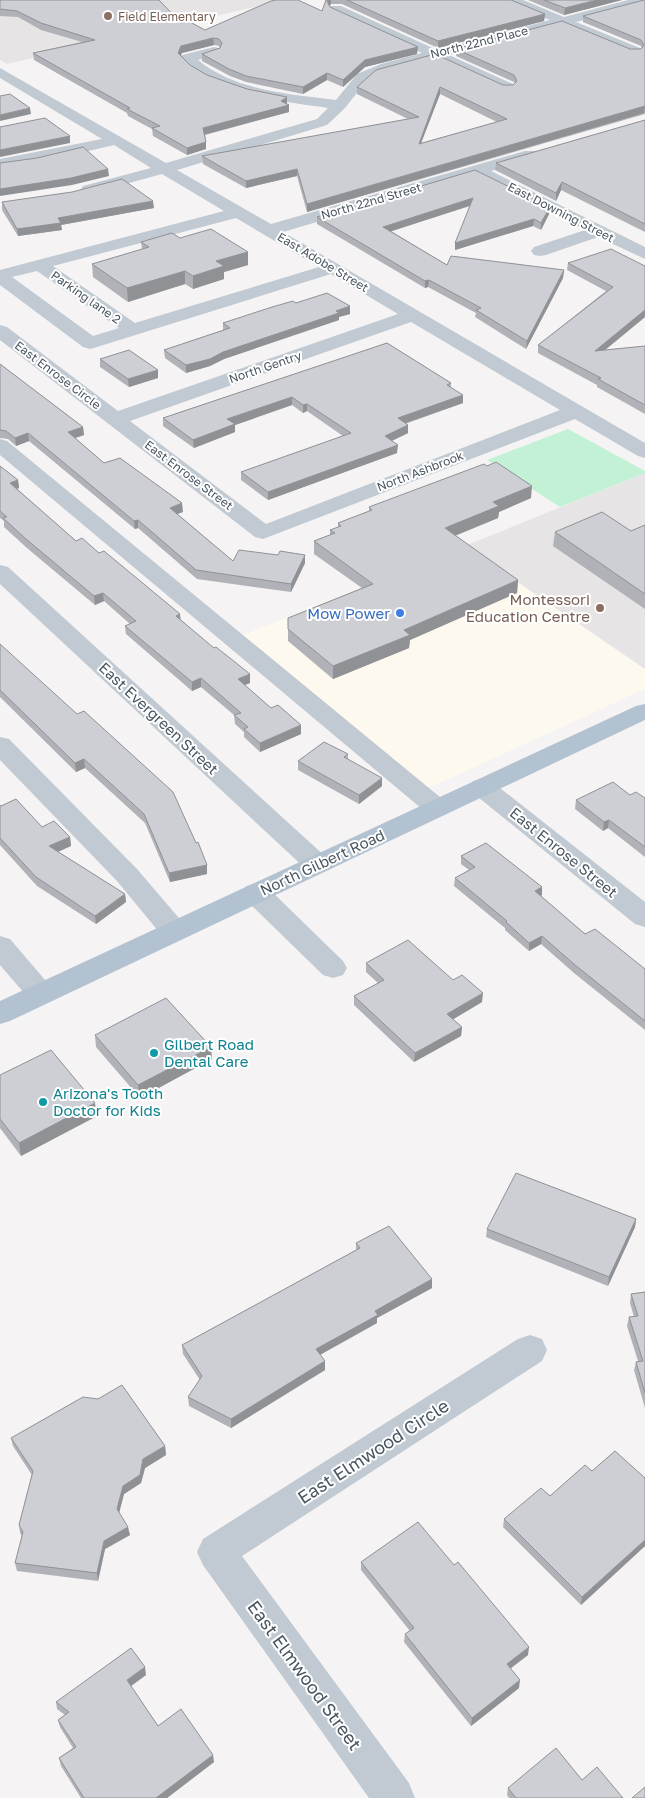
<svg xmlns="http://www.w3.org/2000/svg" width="645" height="1798" viewBox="0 0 645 1798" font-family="'Golos Text',sans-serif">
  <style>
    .commercial { fill: #fdf9ef }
    .education { fill: #e6e4e5 }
    .green { fill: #c3f1d5 }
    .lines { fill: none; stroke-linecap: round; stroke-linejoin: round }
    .minor { fill: #c1cad2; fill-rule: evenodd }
    .major { fill: #b3c2d1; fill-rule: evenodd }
    .wall { fill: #b0b2b7; fill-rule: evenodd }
    .shaded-wall { fill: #909195 }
    .building { fill: #cdcfd5; stroke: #909195; fill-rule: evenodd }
    .education-dot { fill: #8d6e63; stroke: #fff; stroke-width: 2 }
    .shop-dot { fill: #3f7fe0; stroke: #fff; stroke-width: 2 }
    .culture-dot { fill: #0f9aa8; stroke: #fff; stroke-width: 2 }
    .labels { text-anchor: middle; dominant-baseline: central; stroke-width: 4; stroke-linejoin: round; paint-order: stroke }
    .far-education-label { font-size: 12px; fill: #785e54; stroke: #fff; text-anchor: start }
    .far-street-label { font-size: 12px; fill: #4a5661; stroke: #fff }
    .education-label { font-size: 15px; fill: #785e54; stroke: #fff; text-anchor: end }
    .shop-label { font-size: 15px; fill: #366cbe; stroke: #fff; text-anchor: end }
    .street-label { font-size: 15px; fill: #4a5661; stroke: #fff }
    .culture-label { font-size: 15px; fill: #0d838f; stroke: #fff; text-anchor: start }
    .near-street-label { font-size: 18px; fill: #4a5661; stroke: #fff }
  </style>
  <rect width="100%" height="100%" fill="#f5f3f3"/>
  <polygon class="commercial" points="465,546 645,669 645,689 420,792 238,637"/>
  <g class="education">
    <polygon points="0,0 285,0 7,64 0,60"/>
    <polygon points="645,473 645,669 465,546"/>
  </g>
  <polygon class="green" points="568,429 645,471 645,473 560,507 487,460"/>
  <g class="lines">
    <g class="minor">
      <path d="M505 0H523L564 17 628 0H645V4L576 22 640 48 642 51 640 54H630L562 25 449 55 513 84 515 87 513 90H503L434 59 391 70 367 80 345 108 327 125 177 170 271 224 525 151H537L539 154 537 157 491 171 645 247V259L598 237 546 255 540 256 534 255 531 251 534 247 585 230 475 175 283 232 645 443V458L638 456 575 419 263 539 255 537 0 340V325L7 327 118 411 398 314 331 274 97 347 90 349 83 347 0 285V270L224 211 162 174 89 194 83 192 81 189 83 186 151 168 114 145 37 163 0 169V159L102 139 0 78V68L166 163 317 119 328 108C287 102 206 94 180 58L182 55 214 47 219 48 221 51 219 54 198 60C236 91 289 94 336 100L357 74 381 64 422 53 331 12 329 9 331 6H341L437 50 550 20 507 3ZM236 218 319 267 135 323 53 266ZM37 271 119 328 93 336 12 277ZM411 322 560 410 266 524 130 421Z"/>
      <polygon points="0,439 7,441 446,802 450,808 446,814 437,816 428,814 0,455"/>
      <polygon points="0,565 8,567 327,858 330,864 327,870 317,873 307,870 0,584"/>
      <polygon points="0,737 9,739 137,869 184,924 188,931 184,938 174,941 164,938 117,881 0,760"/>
      <polygon points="482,779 491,781 645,902 645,927 635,924 473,793 469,787 473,781"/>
      <polygon points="256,884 266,886 343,961 347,968 343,975 333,978 323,975 246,900 242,893 246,886"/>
      <polygon points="0,936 10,939 51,987 56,994 51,1001 41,1004 31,1001 0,965"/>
      <polygon points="530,1335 542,1339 547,1350 542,1361 242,1556 409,1783 415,1798 369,1798 203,1565 197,1552 203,1539 518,1339"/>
    </g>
    <polygon class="major" points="645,704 645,720 10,1021 0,1024 0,1001 636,706"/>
  </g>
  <g class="wall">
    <polygon points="0,0 181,23 205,30 322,11 326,0 511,0 545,14 544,21 438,48 342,4 331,4 330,6 330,7 417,54 365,67 343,87 327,80 303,94 246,82 230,76 202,61 202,54 220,48 219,46 214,45 182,53 181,55 190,65 207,75 247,89 287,97 287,104 289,105 289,112 205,135 206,142 206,149 187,155 153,136 152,129 128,116 127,113 34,60 33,53 82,42 41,30 18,17 0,16"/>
    <polygon points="528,0 622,0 564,15"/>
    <path d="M645 0V114L307 212 297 176 246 188 203 164 202 156 408 119 357 94V87L513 85 515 84 514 82 456 56V49H641L642 48 641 46 583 22V16ZM440 94 497 122 421 143Z"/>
    <polygon points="645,120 645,232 561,190 556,201 495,170 496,163"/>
    <polygon points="475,170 549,214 541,230 533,226 455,250 470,206 391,231 447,265 564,270 563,278 526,349 475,317 476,313 428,287 425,288 317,224 317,217"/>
    <polygon points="2,202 154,208 61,225 62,230 18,236 2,210"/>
    <polygon points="180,238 248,252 248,265 224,272 224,279 193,289 185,284 128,302 93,277 92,264 142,249 141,242"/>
    <polygon points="568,263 645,266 645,317 605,350 645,346 645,414 597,387 597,385 538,353 538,345 606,291 567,270"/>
    <polygon points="296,303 350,306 350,314 339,317 339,320 224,359 210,366 186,373 165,358 164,350 223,330 223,323"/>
    <polygon points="387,343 451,383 451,387 463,403 405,424 408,433 392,441 397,453 268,500 241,480 241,472 343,436 307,411 303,413 292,405 235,425 235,432 194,448 163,426 163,418"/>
    <polygon points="100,359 158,370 158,378 129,387 100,367"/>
    <polygon points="0,364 83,427 84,435 75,438 104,463 183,512 177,514 233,561 305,563 291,592 197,579 138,528 135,529 29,441 16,446 8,439 0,438"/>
    <polygon points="0,466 18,480 19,488 17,489 76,541 181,620 250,683 244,685 271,708 301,725 301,734 260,752 244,737 244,732 235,724 234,715 201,687 192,691 126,634 125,626 130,624 104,601 95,605 27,548 4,527 4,521 0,518"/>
    <polygon points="531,498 499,512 498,518 455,536 518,580 517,593 410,640 409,648 333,679 288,641 288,618 362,588 314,554 314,541 330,535 330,530 338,527 338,523 369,511 369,507"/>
    <polygon points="645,525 645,609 553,546 555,532 631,531"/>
    <polygon points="0,644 207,874 170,882 145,823 85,768 76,772 0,697"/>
    <polygon points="348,754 348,759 382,786 359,804 298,770 298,761"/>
    <polygon points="630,795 645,798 645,857 608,828 603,831 575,809 576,800"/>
    <polygon points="0,805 42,827 70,837 71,846 58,852 125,894 126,902 96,924 37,886 0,845"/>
    <polygon points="461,856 542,887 542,895 541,896 585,934 645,969 645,1030 574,973 541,944 529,951 505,930 505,928 454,886 455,878 469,870 461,864"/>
    <polygon points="366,963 453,980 482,1002 453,1019 462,1027 461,1036 414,1062 354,1005 354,996 378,983 366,972"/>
    <polygon points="95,1035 212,1059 140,1098 96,1047"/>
    <polygon points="0,1075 97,1116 21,1156 0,1128"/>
    <polygon points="636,1219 635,1227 608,1286 486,1237 487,1229"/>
    <polygon points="356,1243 432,1288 377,1318 377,1323 320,1355 325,1370 231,1428 189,1406 188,1397 200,1380 183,1354 182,1345 356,1250"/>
    <polygon points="645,1292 645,1408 634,1370 636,1362 638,1361 627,1326 629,1317 634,1317 630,1303 631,1294"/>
    <polygon points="11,1438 165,1446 166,1455 145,1468 141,1483 124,1494 119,1513 130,1535 105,1549 98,1581 17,1571 15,1563 22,1536 20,1533 19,1525 32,1475 13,1446"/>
    <polygon points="592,1471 645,1478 645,1546 581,1605 503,1527 504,1519 550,1496"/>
    <polygon points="361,1562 528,1655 510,1668 519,1688 471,1726 404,1642 405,1634 410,1631 361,1570"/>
    <polygon points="146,1675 131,1686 158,1726 214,1762 167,1798 81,1798 61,1766 59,1758 73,1748 60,1727 58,1720 65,1715 57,1709 56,1702"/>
    <polygon points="582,1780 623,1798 509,1798 507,1795 508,1788"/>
  </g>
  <g class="shaded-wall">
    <polygon points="329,0 331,0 331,4 327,8 327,1"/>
    <polygon points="597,0 622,0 564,15 565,8"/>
    <polygon points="545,14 544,21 438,48 438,41"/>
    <polygon points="213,38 214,45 182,53 179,59 178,53 181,46"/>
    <polygon points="418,47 417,54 365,67 343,87 343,80 365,60"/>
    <polygon points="327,73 327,80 303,94 303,87"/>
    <polygon points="440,87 440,94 418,151 419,144"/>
    <polygon points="287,97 287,104 289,105 289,112 203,135 203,128 281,101"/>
    <polygon points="645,106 644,113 307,212 307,204"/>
    <polygon points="30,108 31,114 0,121 0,115"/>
    <polygon points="70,136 70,143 0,157 0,150"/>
    <polygon points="206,142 206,149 187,155 187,148"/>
    <polygon points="108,169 109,176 72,185 0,196 0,189"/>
    <polygon points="297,169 297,176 246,188 246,181"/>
    <polygon points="562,182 561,190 556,201 556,193"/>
    <polygon points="473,198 472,205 383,234 383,227"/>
    <polygon points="153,201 154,208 61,225 62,230 18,236 17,229 58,218"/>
    <polygon points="550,207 549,214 541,230 541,223"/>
    <polygon points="534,219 533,226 455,250 455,243"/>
    <polygon points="248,252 248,265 224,272 224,279 193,289 193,276 216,261"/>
    <polygon points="564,270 563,278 526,349 527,341"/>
    <polygon points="185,271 185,284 128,302 127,288"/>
    <polygon points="429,280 428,287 425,288 425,281"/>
    <polygon points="350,306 350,314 339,317 339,320 224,359 210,366 186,373 186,365"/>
    <polygon points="645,310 645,317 594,359 595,351"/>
    <polygon points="158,370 158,378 129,387 128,379"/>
    <polygon points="463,395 463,403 397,426 398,418"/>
    <polygon points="292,397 292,405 235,425 235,432 194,448 193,440 227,419"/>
    <polygon points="307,404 307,411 303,413 303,405"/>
    <polygon points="408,425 408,433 385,444 385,436"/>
    <polygon points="83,427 84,435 69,440 68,432"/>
    <polygon points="28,433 29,441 16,446 15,438"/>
    <polygon points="398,445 397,453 268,500 268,492"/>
    <polygon points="18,480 19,488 11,491 10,483"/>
    <polygon points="532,486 531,498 499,512 498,518 444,540 445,528 493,502"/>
    <polygon points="182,503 183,512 171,516 170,508"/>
    <polygon points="138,520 138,528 135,529 134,521"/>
    <polygon points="305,555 305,563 291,592 291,584"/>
    <polygon points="518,580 517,593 410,640 409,648 333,679 333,666 404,630"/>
    <polygon points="103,593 104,601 95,605 94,596"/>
    <polygon points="180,614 181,623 176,616"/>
    <polygon points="250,674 250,683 238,688 238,679"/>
    <polygon points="201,678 201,687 192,691 192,682"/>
    <polygon points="301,725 301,734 260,752 260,743"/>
    <polygon points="84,759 85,768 76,772 75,763"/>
    <polygon points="382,778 382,786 359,804 359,795"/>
    <polygon points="609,820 608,828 603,831 604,822"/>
    <polygon points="70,837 71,846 50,855 49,846"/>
    <polygon points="207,865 207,874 170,882 169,873"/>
    <polygon points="542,887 542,895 534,899 535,891"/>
    <polygon points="125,894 126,902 96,924 95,916"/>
    <polygon points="542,936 541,944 529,951 529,943"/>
    <polygon points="483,993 482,1002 447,1023 447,1014"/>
    <polygon points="462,1027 461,1036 414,1062 415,1053"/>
    <polygon points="211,1047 212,1059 140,1098 138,1085"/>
    <polygon points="95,1103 97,1116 21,1156 19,1143"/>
    <polygon points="636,1219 635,1227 608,1286 609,1277"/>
    <polygon points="432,1279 432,1288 377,1318 377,1323 316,1357 316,1349 375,1311"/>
    <polygon points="325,1361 325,1370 231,1428 231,1419"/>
    <polygon points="165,1446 166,1455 145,1468 141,1483 124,1494 118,1517 117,1509 123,1486 143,1459"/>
    <polygon points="128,1527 130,1535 105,1549 98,1581 97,1573 104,1541"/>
    <polygon points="645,1540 645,1546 581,1605 582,1597"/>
    <polygon points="529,1647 528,1655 506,1672 507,1664"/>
    <polygon points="145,1667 146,1675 128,1688 127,1680"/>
    <polygon points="520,1680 519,1688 471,1726 472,1718"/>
    <polygon points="213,1755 214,1762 167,1798 156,1798"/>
  </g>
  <g class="building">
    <polygon points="0,0 159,0 181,23 188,21 205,30 271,1 276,0 298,0 322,11 326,0 329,0 327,1 330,7 418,47 365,60 343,80 327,73 303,87 246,76 229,69 202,54 220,48 222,43 219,39 213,38 181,46 178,53 190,65 207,75 247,89 287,97 281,101 289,105 203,128 206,142 187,148 152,128 160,126 127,109 130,108 33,53 95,40 41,23 17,11 0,9"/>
    <polygon points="347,0 511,0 545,14 438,41"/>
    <polygon points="544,0 597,0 565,8"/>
    <path d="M644 0H645V106L307 204 297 169 246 181 202 156 419 117 357 87 376 70 435 54 503 85H513L517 81 514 75 456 49 562 21 630 49H641L644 45 641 40 583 16ZM440 87 507 119 419 144Z"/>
    <polygon points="10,94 30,108 0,115 0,96"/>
    <polygon points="45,118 70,136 0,150 0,127"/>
    <polygon points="645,120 645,224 562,182 556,193 496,163"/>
    <polygon points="83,147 108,169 71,178 0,189 0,163 37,158"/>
    <polygon points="475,170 550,207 541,223 534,219 455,243 473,198 383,227 447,265 451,256 564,270 527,341 476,310 481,308 429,280 425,281 317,217"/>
    <polygon points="122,179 153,201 58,218 61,223 17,229 2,202 72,192"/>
    <polygon points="211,229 248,252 216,261 224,266 193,276 185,271 127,288 92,264 149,247 141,242 172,233 180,238"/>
    <polygon points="611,249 645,266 645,310 595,351 645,346 645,405 598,379 601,378 538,345 613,287 568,263"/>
    <polygon points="327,293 350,306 336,311 339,313 223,352 210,359 186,365 164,350 230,328 223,323 272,307 293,301 296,303"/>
    <polygon points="387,343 451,383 447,385 463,395 398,418 408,425 385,436 398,445 268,492 241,472 351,433 307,404 303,405 292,397 227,419 235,424 193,440 163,418"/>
    <polygon points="129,350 158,370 128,379 100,359"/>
    <polygon points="0,364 83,427 68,432 104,463 120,458 182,503 170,508 233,561 239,550 278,555 280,551 305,555 291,584 196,570 138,520 134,521 28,433 15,438 6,431 0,430"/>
    <polygon points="496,462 532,486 493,502 499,506 445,528 518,580 404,630 410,635 333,666 288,629 288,618 373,584 314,541 335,533 330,530 341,526 338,523 372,510 369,507 484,464 487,466"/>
    <polygon points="0,466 18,480 10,483 76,541 82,538 99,553 104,551 180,614 176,616 214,648 216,647 250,674 238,679 271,708 278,705 301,725 260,743 244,729 248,727 234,715 241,713 201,678 192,682 125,626 136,621 103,593 94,596 26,539 3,518 7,517 0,511"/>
    <polygon points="602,512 631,531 645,525 645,594 555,532"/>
    <polygon points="0,644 77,714 84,711 173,792 196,843 198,842 207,865 169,873 144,814 84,759 75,763 0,690"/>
    <polygon points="324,742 348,754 344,757 382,778 359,795 298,761"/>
    <polygon points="613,782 630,795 636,792 645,798 645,847 609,820 604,822 576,800"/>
    <polygon points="16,799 42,827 54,821 70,837 49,846 125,894 95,916 36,877 0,838 0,805 1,806"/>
    <polygon points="486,843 542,887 535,891 585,934 595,929 645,969 645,1021 575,965 542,936 529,943 506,922 507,921 455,878 475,867 461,856"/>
    <polygon points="408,940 453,980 462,975 483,993 447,1014 462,1027 415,1053 354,996 384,980 366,963"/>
    <polygon points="166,998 211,1047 138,1085 95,1035"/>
    <polygon points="51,1050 95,1103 19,1143 0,1119 0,1075"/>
    <polygon points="516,1173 636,1219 609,1277 487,1229"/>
    <polygon points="389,1226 432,1279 375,1311 378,1315 316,1349 325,1361 231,1419 188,1397 202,1376 182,1345 360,1248 356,1243"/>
    <polygon points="645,1292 645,1393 636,1362 643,1361 629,1317 638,1316 631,1294"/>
    <polygon points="122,1385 165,1446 143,1459 140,1475 123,1486 117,1509 128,1527 104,1541 97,1573 15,1563 23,1532 19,1525 33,1471 11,1438 83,1397 98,1399"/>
    <polygon points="615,1451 645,1478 645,1540 582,1597 504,1519 541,1488 550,1496 585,1465 592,1471"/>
    <polygon points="418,1522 454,1565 458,1562 529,1647 507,1664 520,1680 472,1718 405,1634 414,1628 361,1562"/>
    <polygon points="131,1648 145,1667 127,1680 158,1726 181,1709 213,1755 156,1798 84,1798 59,1758 76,1747 58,1720 69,1712 56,1702"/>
    <polygon points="556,1748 582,1780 597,1767 623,1798 516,1798 508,1788"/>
    <polygon points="645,1787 645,1798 632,1798"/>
  </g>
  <g class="education-dot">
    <circle cx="108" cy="16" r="5"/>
    <circle cx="600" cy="608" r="5"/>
  </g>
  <circle class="shop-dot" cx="400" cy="613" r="5"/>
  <g class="culture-dot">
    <circle cx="154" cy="1053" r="5"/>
    <circle cx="43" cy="1102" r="5"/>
  </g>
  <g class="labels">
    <g class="far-education-label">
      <text x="118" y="16">Field Elementary</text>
    </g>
    <g class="far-street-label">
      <text transform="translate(479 42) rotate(-14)">North 22nd Place</text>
      <text transform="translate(371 201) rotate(-16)">North 22nd Street</text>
      <text transform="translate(561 212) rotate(27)">East Downing Street</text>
      <text transform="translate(323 262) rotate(31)">East Adobe Street</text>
      <text transform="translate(86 297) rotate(35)">Parking lane 2</text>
      <text transform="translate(265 367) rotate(-19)">North Gentry</text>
      <text transform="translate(58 375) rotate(37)">East Enrose Circle</text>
      <text transform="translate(420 471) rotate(-21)">North Ashbrook</text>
      <text transform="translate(189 475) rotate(37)">East Enrose Street</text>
    </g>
    <g class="education-label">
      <text x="590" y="599">Montessori<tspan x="590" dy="17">Education Centre</tspan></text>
    </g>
    <g class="shop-label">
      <text x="390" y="613">Mow Power</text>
    </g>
    <g class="street-label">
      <text transform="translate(159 718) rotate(43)">East Evergreen Street</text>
      <text transform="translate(564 852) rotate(39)">East Enrose Street</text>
      <text transform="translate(322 862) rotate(-25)">North Gilbert Road</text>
    </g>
    <g class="culture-label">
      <text x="164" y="1044">Gilbert Road<tspan x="164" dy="17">Dental Care</tspan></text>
      <text x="53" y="1093">Arizona's Tooth<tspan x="53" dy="17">Doctor for Kids</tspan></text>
    </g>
    <g class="near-street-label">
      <text transform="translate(373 1451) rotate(-33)">East Elmwood Circle</text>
      <text transform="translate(305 1675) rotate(54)">East Elmwood Street</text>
    </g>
  </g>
</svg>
